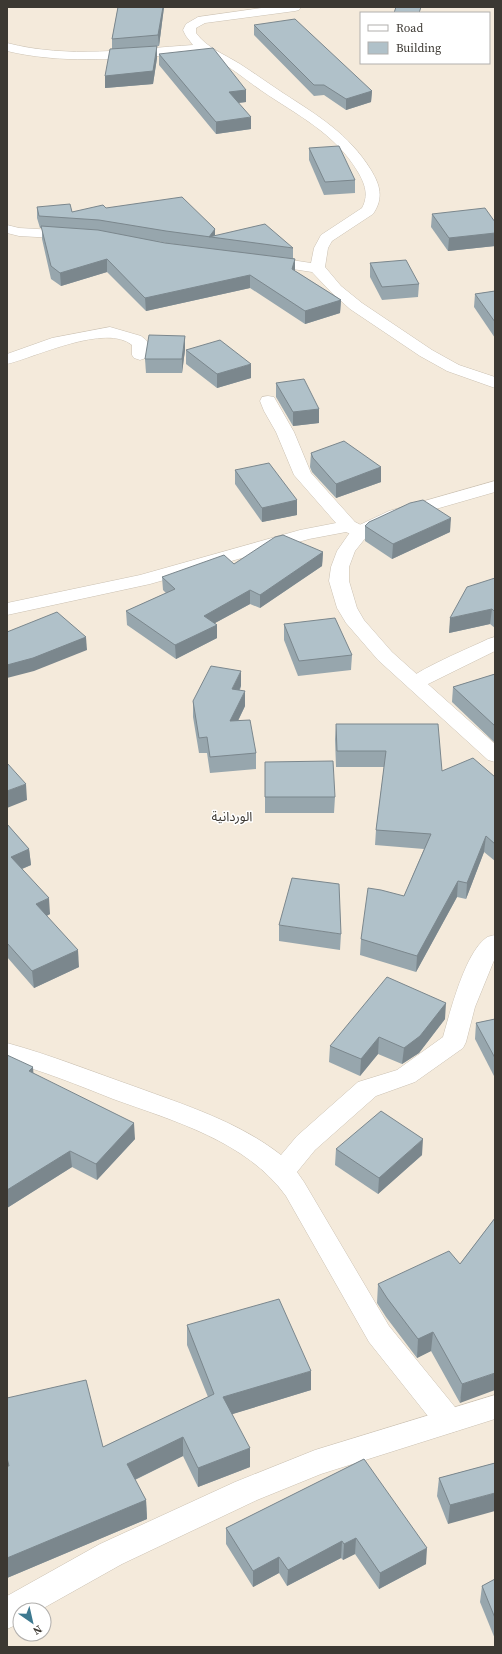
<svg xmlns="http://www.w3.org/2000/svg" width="502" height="1654" viewBox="0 0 502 1654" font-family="'Source Serif 4','Noto Sans Arabic',serif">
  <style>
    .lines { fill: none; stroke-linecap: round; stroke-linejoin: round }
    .minor-casing { stroke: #cbc1b2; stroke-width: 1 }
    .tertiary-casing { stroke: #cbc1b2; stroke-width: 1 }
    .minor { fill: #fff; fill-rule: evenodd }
    .tertiary { fill: #fff; fill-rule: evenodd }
    .wall { fill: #97a6ad; fill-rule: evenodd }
    .shaded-wall { fill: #7b878d }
    .building { fill: #b0c1c9; stroke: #7b878d }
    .labels { text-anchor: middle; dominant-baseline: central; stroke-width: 3; stroke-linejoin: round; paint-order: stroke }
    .quarter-label { font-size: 13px; fill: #3c3832; stroke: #fff }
  </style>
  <rect width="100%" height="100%" fill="#f4eadb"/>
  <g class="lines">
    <defs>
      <g id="minor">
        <path d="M269 7H301L299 10 295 11 205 23 196 28V33C207 48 224 54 240 64 254 73 268 83 283 93 317 115 349 134 371 170 380 185 384 198 373 214L332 241 328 248 325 267 341 286 362 303 432 350 459 365 495 377V388L447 371 420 356 350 309 331 292 312 272 260 264 257 261 260 258 265 256 311 263 314 248 321 235 362 208C369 195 365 184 358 172 335 133 297 115 262 91 247 81 216 55 200 52 183 50 165 56 149 57 101 60 53 62 7 51V43C69 59 130 49 193 45L186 36 183 30 186 24 198 17Z"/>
        <polygon points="7,225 19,228 73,231 78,232 80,235 78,238 73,239 19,236 7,233"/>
        <path d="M110 327 141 336 146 340 148 343V355L146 358 140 360 134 358 132 355V345C106 323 36 357 7 364V354L52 338Z"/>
        <polygon points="268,396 274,397 294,432 311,473 355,522 367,528 369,532 367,536 360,538 346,532 309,539 150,584 7,615 7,603 140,575 300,530 336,523 294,475 276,432 264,411 260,401 262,397"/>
        <path d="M495 637V651L422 687 415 689 408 687 405 683C413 671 472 647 488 639Z"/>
        <path d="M495 935V958L475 1007 466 1042 463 1048 415 1082 376 1096 315 1150 297 1172 304 1182 389 1326 459 1412 464 1421 459 1430 449 1433 439 1430 369 1342 286 1196C246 1141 174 1121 113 1099 78 1085 43 1071 7 1061V1043C51 1055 93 1072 136 1087 185 1105 239 1122 281 1155L297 1136 358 1082 397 1070 443 1037C450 1012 465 953 486 938 488 936 492 936 495 935Z"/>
      </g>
      <g id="tertiary">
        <polygon points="495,481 495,492 401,519 367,536 355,551 349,567 349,581 357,608 364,620 392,652 495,744 495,762 488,760 378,660 346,623 337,608 329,581 331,567 337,551 353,528 389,511"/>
        <polygon points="495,1395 495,1419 321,1474 257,1500 122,1564 40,1610 20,1610 20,1623 7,1629 7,1596 100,1544 235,1482 315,1450"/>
      </g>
    </defs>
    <use href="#minor" class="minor-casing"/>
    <use href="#tertiary" class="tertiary-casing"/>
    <use href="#minor" class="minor"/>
    <use href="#tertiary" class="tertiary"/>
  </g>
  <g class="wall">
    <polygon points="118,7 164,7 159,46 157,46 157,58 153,84 105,88 112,48 112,39"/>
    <polygon points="254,25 372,91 371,102 346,110 324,95 314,96 254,35"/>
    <polygon points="159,54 246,90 246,102 238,103 251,129 216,134 159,65"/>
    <polygon points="309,148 355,180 355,193 324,195 309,160"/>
    <path d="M37 207 72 212 106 208 215 229V235L293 248V258L295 259V271L341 300 340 313 305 324 250 288 146 311 107 272 61 286 51 279 42 239V228H40L37 218ZM153 240 166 243 199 247 165 243Z"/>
    <polygon points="432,214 495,233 495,246 448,251 431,227"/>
    <polygon points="370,263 419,284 418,297 382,300 370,277"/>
    <polygon points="495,291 495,338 474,307 475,294"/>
    <polygon points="185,336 185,350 182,373 146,373 145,359"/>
    <polygon points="186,350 251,378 217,388 186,364"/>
    <polygon points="276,383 319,409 319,423 293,426 276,397"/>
    <polygon points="311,453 381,467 381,482 336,498 312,472 310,467"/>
    <polygon points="235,470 297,500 297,515 262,522 235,484"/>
    <polygon points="365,526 450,532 392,559 365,541"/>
    <polygon points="323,552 322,566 260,608 250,604 215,623 217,625 217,638 176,659 127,625 126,611 166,593 163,590 162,577 234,564"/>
    <polygon points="495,578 495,628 490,624 449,633"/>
    <polygon points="284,624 352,655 351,670 298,676 284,640"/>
    <polygon points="495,674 495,743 452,702 453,687"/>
    <polygon points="241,686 240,690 245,706 238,721 256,753 256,769 210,773 207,753 199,753 193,717 193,701"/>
    <polygon points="336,724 442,771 495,777 495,861 484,852 466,899 457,897 416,972 360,955 361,939 404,896 424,849 375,845 376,830 384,767 336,767 335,739"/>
    <polygon points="265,762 335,797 334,813 265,813"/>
    <polygon points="7,824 29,849 31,865 22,869 50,914 47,916 79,967 34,988 7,957"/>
    <polygon points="279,925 341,934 340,950 279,941"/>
    <polygon points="445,1019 419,1053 402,1064 378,1054 360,1076 329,1062 330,1046"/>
    <polygon points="495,1019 495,1078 475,1039 476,1023"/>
    <polygon points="7,1055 33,1073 135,1139 97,1180 72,1167 7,1208"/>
    <polygon points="336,1149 422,1155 378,1194 335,1165"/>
    <polygon points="495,1218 460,1403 431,1351 417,1358 386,1317 377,1303 378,1284 460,1264"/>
    <polygon points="187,1325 311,1390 232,1414 250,1467 198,1487 183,1456 135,1480 146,1500 147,1519 7,1578 7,1398 103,1447 208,1397 187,1345"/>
    <polygon points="364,1459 426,1564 379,1589 355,1554 343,1560 341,1558 287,1586 279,1573 253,1587 226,1544 226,1528"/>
    <polygon points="495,1463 448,1524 437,1496 439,1478"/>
    <polygon points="495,1579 495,1639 480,1602 482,1586"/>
  </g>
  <g class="shaded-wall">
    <polygon points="163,7 164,7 159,46 158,35"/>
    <polygon points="157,46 157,58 153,84 105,88 105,76"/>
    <polygon points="246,90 246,102 229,104 229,92"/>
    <polygon points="372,91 371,102 346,110 346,99"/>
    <polygon points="251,117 251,129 216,134 216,122"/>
    <polygon points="215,229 215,237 209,237"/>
    <polygon points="495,233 495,246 448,251 449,238"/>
    <polygon points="107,259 107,272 61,286 60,273"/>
    <polygon points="295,259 295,271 292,269"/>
    <polygon points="250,275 250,288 146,311 145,298"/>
    <polygon points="341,300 340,313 305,324 305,311"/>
    <polygon points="185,336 185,350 182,373 182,359"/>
    <polygon points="251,364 251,378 217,388 217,374"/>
    <polygon points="319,409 319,423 293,426 293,412"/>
    <polygon points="381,467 381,482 336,498 336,484"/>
    <polygon points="297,500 297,515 262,522 262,508"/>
    <polygon points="451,518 450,532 392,559 393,544"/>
    <polygon points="323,552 322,566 260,608 260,595"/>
    <polygon points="250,590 250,604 204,629 204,616"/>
    <polygon points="492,609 490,624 449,633 450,618"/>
    <polygon points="217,625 217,638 176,659 175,645"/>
    <polygon points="86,637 87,650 34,671 7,678 7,665"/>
    <polygon points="241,671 241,686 232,704 232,689"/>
    <polygon points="245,691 245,706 230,737 230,721"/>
    <polygon points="26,784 27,800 7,808 7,791"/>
    <polygon points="486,836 484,852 466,899 467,883"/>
    <polygon points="29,849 31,865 12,873 11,857"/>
    <polygon points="458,881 457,897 416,972 417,956"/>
    <polygon points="49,898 50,914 37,920 36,904"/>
    <polygon points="78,950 79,967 34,988 32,971"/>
    <polygon points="446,1003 445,1019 419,1053 402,1064 404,1048"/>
    <polygon points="379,1037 378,1054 360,1076 361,1059"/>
    <polygon points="33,1067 34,1084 29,1071"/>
    <polygon points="134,1123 135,1139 97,1180 96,1164"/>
    <polygon points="423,1139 422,1155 378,1194 379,1178"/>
    <polygon points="70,1151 72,1167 7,1208 7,1190"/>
    <polygon points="433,1332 431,1351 417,1358 418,1339"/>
    <polygon points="311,1371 311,1390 223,1417 223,1397"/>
    <polygon points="495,1373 495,1390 460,1403 462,1384"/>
    <polygon points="183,1437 183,1456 128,1483 127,1464"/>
    <polygon points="250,1448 250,1467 198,1487 198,1468"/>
    <polygon points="495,1493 495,1511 448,1524 450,1505"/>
    <polygon points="146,1500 147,1519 7,1578 7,1558"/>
    <polygon points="356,1538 355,1554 343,1560 344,1544"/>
    <polygon points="342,1541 341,1558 287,1586 288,1570"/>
    <polygon points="427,1548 426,1564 379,1589 380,1573"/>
    <polygon points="279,1557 279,1573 253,1587 253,1571"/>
  </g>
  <g class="building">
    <polygon points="118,7 163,7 158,35 112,39"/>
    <polygon points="396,7 421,7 419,13 394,13"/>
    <polygon points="295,19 372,91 346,99 324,85 314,85 254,25"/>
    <polygon points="157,46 153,71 105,76 110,49"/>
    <polygon points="213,48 246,90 229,92 251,117 216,122 159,54"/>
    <polygon points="339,146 355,180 325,182 309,148"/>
    <polygon points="182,197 215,229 209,237 265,224 293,248 166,231 99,220 39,216 37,207 70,204 72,212 103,205 106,208"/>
    <polygon points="485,208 495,222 495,233 449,238 432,214"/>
    <polygon points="41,226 98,230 165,243 295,259 292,269 341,300 305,311 250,275 145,298 107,259 60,273 51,266"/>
    <polygon points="406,260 419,284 382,287 370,263"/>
    <polygon points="495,291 495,322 475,294"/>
    <polygon points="149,335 185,336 182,359 145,359"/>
    <polygon points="220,340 251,364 217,374 186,350"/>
    <polygon points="304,379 319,409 293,412 276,383"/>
    <polygon points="344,441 381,467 336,484 313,458 311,453"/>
    <polygon points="269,463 297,500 262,508 235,470"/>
    <polygon points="423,500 451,518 393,544 365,526 369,522 378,518 410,503"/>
    <polygon points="283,535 323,552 260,595 250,590 204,616 217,625 175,645 126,611 175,589 162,577 224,555 234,564 275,537"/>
    <polygon points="495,578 495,612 492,609 450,618 467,587"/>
    <polygon points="57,612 86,637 33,658 7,665 7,632"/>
    <polygon points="335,618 352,655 299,661 284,624"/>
    <polygon points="211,666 241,671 232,689 245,691 230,721 250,720 256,753 210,757 207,737 199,738 193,701"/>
    <polygon points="495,674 495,726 453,687"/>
    <polygon points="336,724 438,724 442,771 473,758 495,777 495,844 486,836 467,883 458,881 417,956 361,939 368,888 381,890 404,896 431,834 376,830 386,751 337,751"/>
    <polygon points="333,761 335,797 265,797 265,762"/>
    <polygon points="7,763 26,784 7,791"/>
    <polygon points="7,824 29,849 11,857 49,898 36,904 78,950 32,971 7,943"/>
    <polygon points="292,878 339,884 341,934 279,925"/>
    <polygon points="387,977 446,1003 420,1036 404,1048 379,1037 361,1059 330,1046"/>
    <polygon points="495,1019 495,1058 476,1023"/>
    <polygon points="7,1055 33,1067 29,1071 134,1123 96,1164 70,1151 7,1190"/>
    <polygon points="381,1111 423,1139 379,1178 336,1149"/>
    <polygon points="495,1218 495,1373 462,1384 433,1332 418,1339 387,1298 378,1284 449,1251 460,1264"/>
    <polygon points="279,1299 311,1371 223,1397 250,1448 198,1468 183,1437 127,1464 146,1500 7,1558 7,1466 9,1466 7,1458 7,1398 86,1380 103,1447 214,1394 187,1325"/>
    <polygon points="364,1459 427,1548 380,1573 356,1538 344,1544 342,1541 288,1570 279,1557 253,1571 226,1528"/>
    <polygon points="495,1463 495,1493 450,1505 439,1478"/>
    <polygon points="495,1579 495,1618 482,1586"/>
  </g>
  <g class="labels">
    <g class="quarter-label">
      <text x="232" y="816">الوردانية</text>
    </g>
  </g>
  <rect width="502" height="1654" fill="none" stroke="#3c3832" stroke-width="16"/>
  <rect x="360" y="12" width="130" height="52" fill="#ffffff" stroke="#b1afad"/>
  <rect x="368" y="25" width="20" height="6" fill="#ffffff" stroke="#b1afad"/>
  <text x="396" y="32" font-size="12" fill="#3c3832">Road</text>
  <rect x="368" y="42" width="20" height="12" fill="#b0c1c9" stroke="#b1afad"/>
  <text x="396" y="52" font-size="12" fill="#3c3832">Building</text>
  <g transform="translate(32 1622) rotate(146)"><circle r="19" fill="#ffffff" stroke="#b1afad"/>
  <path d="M0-3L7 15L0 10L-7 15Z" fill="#3d7990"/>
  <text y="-6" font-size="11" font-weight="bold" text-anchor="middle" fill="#3c3832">N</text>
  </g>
</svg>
